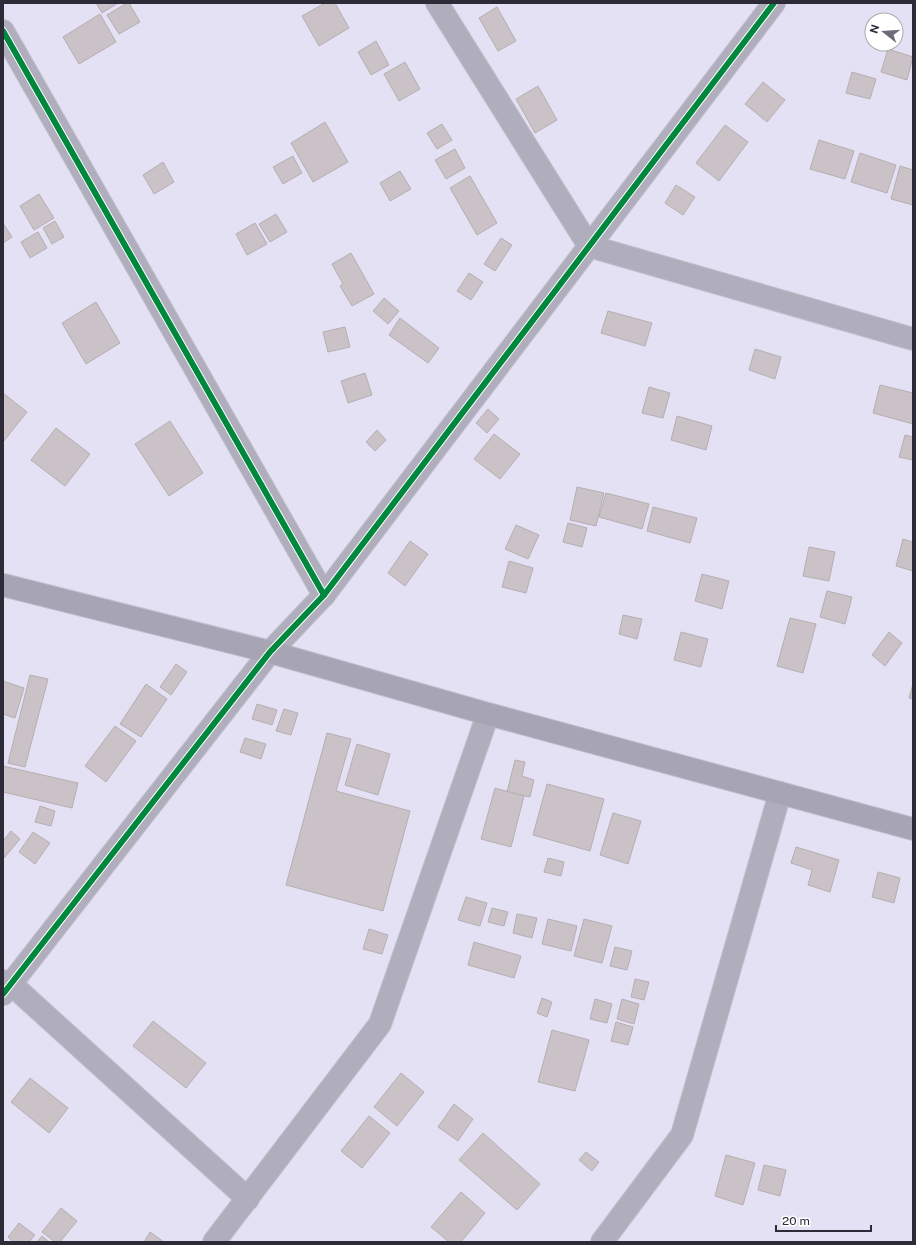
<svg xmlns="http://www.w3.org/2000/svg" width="916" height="1245" viewBox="0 0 916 1245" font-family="'Public Sans',sans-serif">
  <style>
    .building { fill: #cac2c7; stroke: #b5aeb2 }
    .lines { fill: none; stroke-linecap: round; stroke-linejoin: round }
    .minor-casing { stroke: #c1bece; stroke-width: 24 }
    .secondary-casing { stroke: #c1bece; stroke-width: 24 }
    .minor { stroke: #b0aebc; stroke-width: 22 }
    .secondary { stroke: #a7a4b4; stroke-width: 22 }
    .cycleway-casing { stroke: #fff; stroke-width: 8 }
    .cycleway { stroke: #00873e; stroke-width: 6 }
  </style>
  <rect width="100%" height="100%" fill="#e5e1f5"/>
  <g class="building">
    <polygon points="96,3 118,3 102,13"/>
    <polygon points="127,3 129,3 140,22 119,34 107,15"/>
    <polygon points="325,3 335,3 349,28 319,46 302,16"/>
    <polygon points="497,7 516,41 498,51 479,18"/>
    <polygon points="100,14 116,42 79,64 63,37"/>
    <polygon points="376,41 389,65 371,75 358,52"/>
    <polygon points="888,49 913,57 907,80 881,72"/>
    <polygon points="405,62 420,89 399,101 384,74"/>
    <polygon points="852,72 876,79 870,99 846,93"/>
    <polygon points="763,82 785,100 767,122 745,104"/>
    <polygon points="538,86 557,120 535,133 516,99"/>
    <polygon points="325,122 348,162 313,182 291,143"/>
    <polygon points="442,124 452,140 437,149 427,133"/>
    <polygon points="725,125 748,142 719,181 696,163"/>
    <polygon points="819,140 854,151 845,179 810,169"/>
    <polygon points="455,149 465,168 446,179 435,160"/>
    <polygon points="860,153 896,165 887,193 851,182"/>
    <polygon points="293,156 302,173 283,184 273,167"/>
    <polygon points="163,162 174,182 154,194 143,175"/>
    <polygon points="900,166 913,170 913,205 891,199"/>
    <polygon points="400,171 411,189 390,201 380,183"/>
    <polygon points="470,176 497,223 477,235 450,188"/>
    <polygon points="676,185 695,197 683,215 665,203"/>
    <polygon points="39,194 54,218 34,230 20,206"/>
    <polygon points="276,214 287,232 270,242 259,224"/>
    <polygon points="55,221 64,237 52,244 43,228"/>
    <polygon points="3,223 12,237 3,243"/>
    <polygon points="255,223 267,244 247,255 236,234"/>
    <polygon points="38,232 47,248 30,258 21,242"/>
    <polygon points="501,238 512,245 495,271 484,264"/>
    <polygon points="351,253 374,294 352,306 340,286 343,284 332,264"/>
    <polygon points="469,273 483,282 471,300 457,291"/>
    <polygon points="384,298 399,311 388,324 373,311"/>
    <polygon points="96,302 120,343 86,364 62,323"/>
    <polygon points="608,311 652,323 645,346 601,333"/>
    <polygon points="400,318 439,348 428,363 389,335"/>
    <polygon points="345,327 350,347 328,352 323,332"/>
    <polygon points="755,349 781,357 775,379 749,370"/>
    <polygon points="365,373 372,395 348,403 341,381"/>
    <polygon points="880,385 913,393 913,424 873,413"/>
    <polygon points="649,387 670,393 663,418 642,413"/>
    <polygon points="3,393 27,412 3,442"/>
    <polygon points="488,409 499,419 487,433 476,423"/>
    <polygon points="677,416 712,426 706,450 671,440"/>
    <polygon points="170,421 203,473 169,496 135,444"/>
    <polygon points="56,428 90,454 65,486 31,460"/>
    <polygon points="377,430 386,440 375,451 366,442"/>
    <polygon points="494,434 520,454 500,479 474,459"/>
    <polygon points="905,435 913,437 913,460 899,457"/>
    <polygon points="577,487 604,493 596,526 570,520"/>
    <polygon points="606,493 649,504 642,529 599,517"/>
    <polygon points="653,507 697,518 690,543 647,531"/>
    <polygon points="568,523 587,528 582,547 563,542"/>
    <polygon points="516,525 539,535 528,559 505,549"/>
    <polygon points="903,539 913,542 913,571 896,566"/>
    <polygon points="410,541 428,554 405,586 388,573"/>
    <polygon points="809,547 835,552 829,581 803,576"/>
    <polygon points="509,561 533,568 526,593 502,587"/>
    <polygon points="702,574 729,581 722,609 695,601"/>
    <polygon points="827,591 852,597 845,624 820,617"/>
    <polygon points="623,615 642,619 637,639 619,634"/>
    <polygon points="790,618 816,624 803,673 777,666"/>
    <polygon points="681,632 708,639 701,667 674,660"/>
    <polygon points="889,632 902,643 885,666 872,655"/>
    <polygon points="176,664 187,672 171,695 160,687"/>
    <polygon points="30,675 48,679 25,767 8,763"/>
    <polygon points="3,681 24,688 15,718 3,714"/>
    <polygon points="146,684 167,699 141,737 120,724"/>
    <polygon points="913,684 913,699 909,698"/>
    <polygon points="257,704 277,710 272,725 252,719"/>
    <polygon points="284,709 298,713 291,735 276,731"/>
    <polygon points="115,726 136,741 106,782 85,766"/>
    <polygon points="327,733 351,739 336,791 410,811 383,911 286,885"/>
    <polygon points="245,738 266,744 261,759 240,752"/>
    <polygon points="357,744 390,754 378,795 345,785"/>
    <polygon points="515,760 525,762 522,776 534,780 530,797 507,792"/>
    <polygon points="3,766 78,783 72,808 3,792"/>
    <polygon points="547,784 604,799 590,851 533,835"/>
    <polygon points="495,788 524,796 511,847 481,839"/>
    <polygon points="40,806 55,811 51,826 35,822"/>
    <polygon points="613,813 641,821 628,864 600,855"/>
    <polygon points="11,831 20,839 4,858 3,841"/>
    <polygon points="33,832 50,843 35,864 19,852"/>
    <polygon points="796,847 839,860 830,892 808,885 812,870 791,863"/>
    <polygon points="548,858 564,862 561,876 544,872"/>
    <polygon points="878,872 900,878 894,903 872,897"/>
    <polygon points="466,897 487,903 480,926 458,920"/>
    <polygon points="492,908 508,912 504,926 488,922"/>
    <polygon points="517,914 537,918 532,938 513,933"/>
    <polygon points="548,919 577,926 571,951 542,944"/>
    <polygon points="584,919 612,926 602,963 574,956"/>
    <polygon points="369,929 388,935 382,954 363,949"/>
    <polygon points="474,942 521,956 514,978 468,965"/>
    <polygon points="615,947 632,951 627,970 610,966"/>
    <polygon points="635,979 649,982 644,1000 631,997"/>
    <polygon points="542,998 552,1002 547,1017 537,1013"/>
    <polygon points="595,999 612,1004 607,1023 590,1019"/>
    <polygon points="622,999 639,1004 634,1024 617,1019"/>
    <polygon points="153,1021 206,1063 186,1088 133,1046"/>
    <polygon points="616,1022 633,1027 628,1045 611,1041"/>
    <polygon points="552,1030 589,1040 575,1091 538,1082"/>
    <polygon points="401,1073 424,1092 397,1126 374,1107"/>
    <polygon points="30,1078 68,1108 49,1133 11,1102"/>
    <polygon points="454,1104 473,1119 458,1141 438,1127"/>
    <polygon points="369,1116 390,1133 362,1168 341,1151"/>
    <polygon points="483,1133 540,1184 517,1210 459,1160"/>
    <polygon points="586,1152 599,1162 592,1171 579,1160"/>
    <polygon points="726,1155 755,1163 743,1205 715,1196"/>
    <polygon points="764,1165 786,1170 780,1196 758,1190"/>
    <polygon points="461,1192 485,1213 461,1242 449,1242 431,1227"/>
    <polygon points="61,1208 77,1221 60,1242 55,1242 42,1232"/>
    <polygon points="19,1223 35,1235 29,1242 13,1242 8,1237"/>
    <polygon points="150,1232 164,1242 144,1242"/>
    <polygon points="42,1236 49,1242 37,1242"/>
  </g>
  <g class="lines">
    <defs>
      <g id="minor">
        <polyline points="437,3 589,246 913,339"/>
        <polyline points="3,31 324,595"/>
        <polyline points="3,981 11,984 248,1199"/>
        <polyline points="3,994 270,652 324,595 774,3"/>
        <polyline points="214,1242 380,1024 488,714"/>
        <polyline points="602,1242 682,1135 780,793"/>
      </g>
      <polyline id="secondary" points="3,585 270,652 488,714 913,829"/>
    </defs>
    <use href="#minor" class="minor-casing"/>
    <use href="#secondary" class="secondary-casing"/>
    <use href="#minor" class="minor"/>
    <use href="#secondary" class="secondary"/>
    <defs>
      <g id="cycleway">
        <polyline points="3,31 324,595"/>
        <polyline points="3,994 270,652 324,595 774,3"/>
      </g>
    </defs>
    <use href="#cycleway" class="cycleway-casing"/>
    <use href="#cycleway" class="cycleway"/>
  </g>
  <rect width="916" height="1245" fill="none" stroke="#2e2b39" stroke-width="8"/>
  <g transform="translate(884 32) rotate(287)"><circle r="19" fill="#ffffff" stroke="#abaab0"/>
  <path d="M0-3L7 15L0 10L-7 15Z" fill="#6e6b7b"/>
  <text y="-6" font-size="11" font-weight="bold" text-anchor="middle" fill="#2e2b39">N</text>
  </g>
  <path d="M776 1225v6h95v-6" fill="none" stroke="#2e2b39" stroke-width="2"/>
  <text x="782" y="1225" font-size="12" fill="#2e2b39" stroke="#ffffff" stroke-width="3" paint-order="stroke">20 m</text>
</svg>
